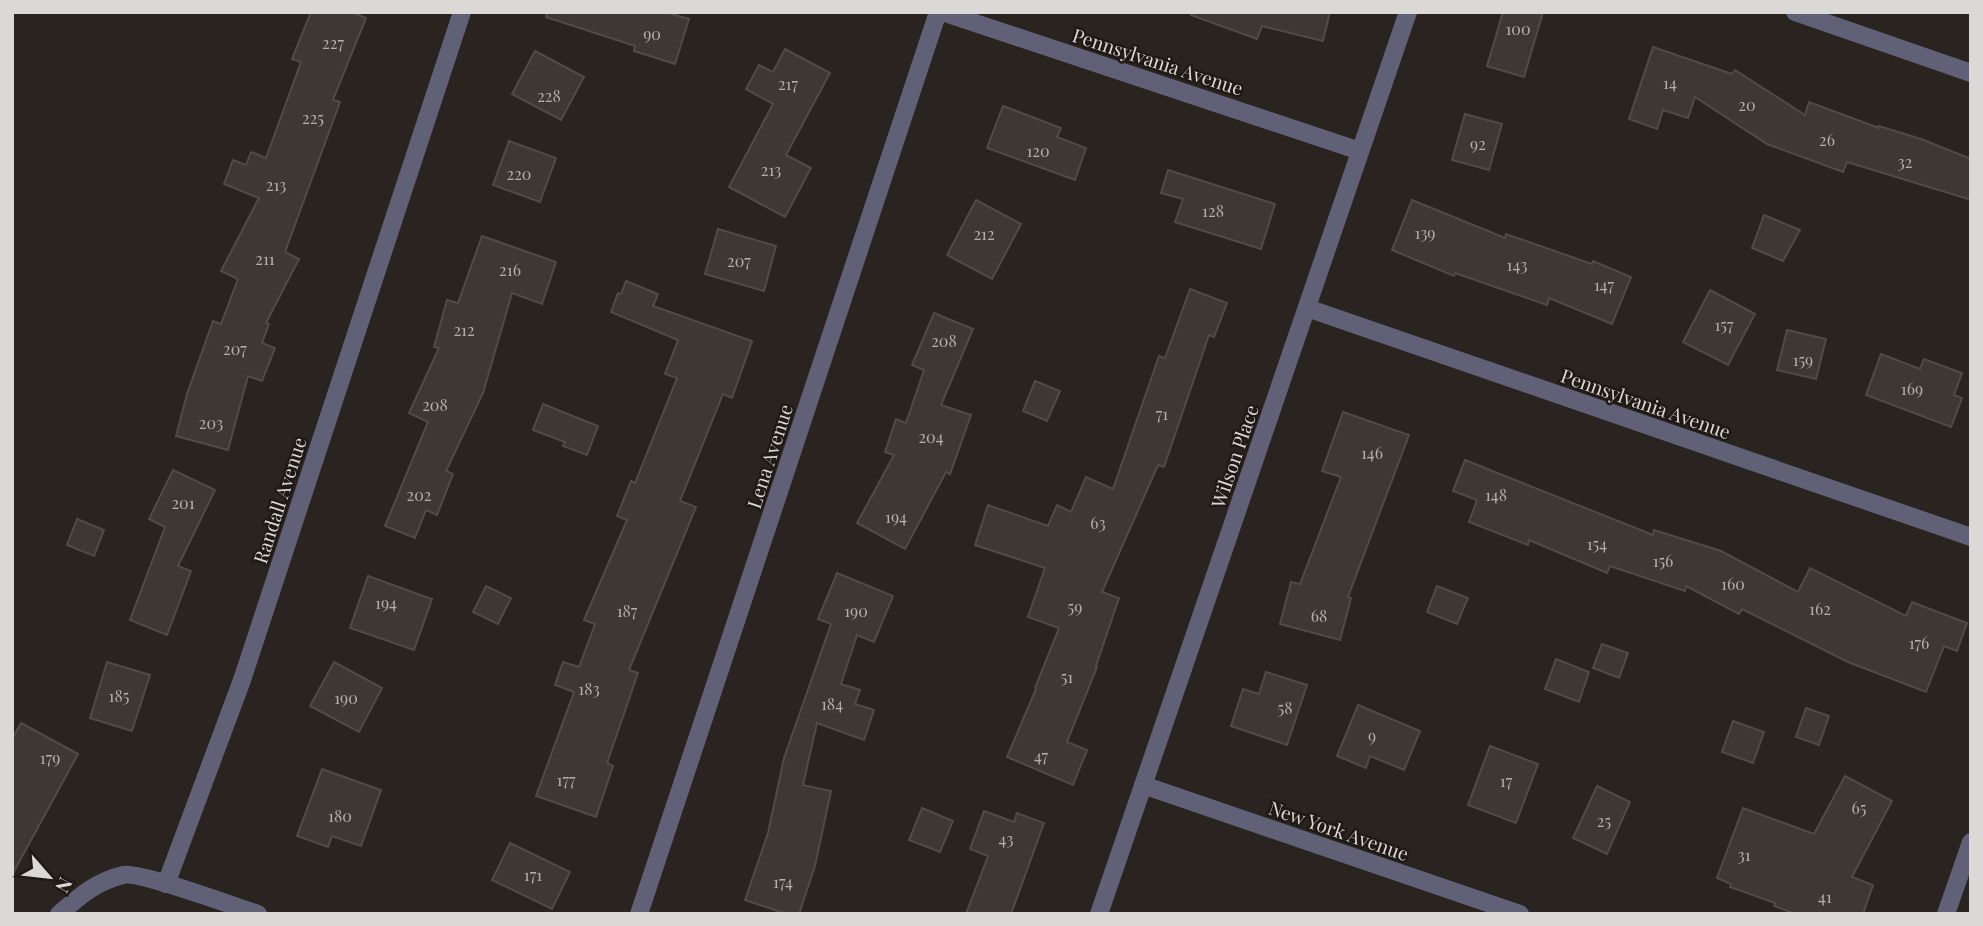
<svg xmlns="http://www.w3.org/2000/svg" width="1983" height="926" viewBox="0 0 1983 926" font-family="'Playfair Display',serif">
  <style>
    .building { fill: #3d3833; stroke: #514b46; stroke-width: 2 }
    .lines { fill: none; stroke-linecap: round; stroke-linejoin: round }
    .minor { stroke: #606177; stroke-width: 18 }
    .tertiary { stroke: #606177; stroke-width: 18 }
    .labels { text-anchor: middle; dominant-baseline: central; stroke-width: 5; stroke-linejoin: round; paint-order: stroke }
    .number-label { font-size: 16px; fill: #b4b0ac }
    .street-label { font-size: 19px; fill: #dcd8d5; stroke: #1f1a16 }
  </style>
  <rect width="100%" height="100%" fill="#29241f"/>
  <g class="building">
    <polygon points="311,12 352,12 366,18 333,100 340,102 285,252 299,259 266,323 269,324 262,343 275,348 262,381 248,376 228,450 176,436 187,394 213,321 221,324 238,279 221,271 259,198 224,184 233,160 246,165 251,152 266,158 301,62 292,59"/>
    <polygon points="547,12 665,12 689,19 675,64 634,51 635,46 546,17"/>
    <polygon points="1191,12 1330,12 1323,41 1262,26 1257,39 1191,15"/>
    <polygon points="1503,12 1543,12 1524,77 1487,66"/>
    <polygon points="1653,47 1732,74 1735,70 1805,115 1809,102 1879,128 1879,126 1921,139 1971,159 1971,200 1847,162 1843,172 1767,144 1695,97 1688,118 1663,110 1657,129 1629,119"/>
    <polygon points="785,49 830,73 786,155 811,168 785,217 729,187 773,104 746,89 759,65 773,72"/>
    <polygon points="535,51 584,77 561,120 512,94"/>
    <polygon points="1003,106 1061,128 1057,137 1086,148 1075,180 987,148"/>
    <polygon points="1465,114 1502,124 1489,170 1452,160"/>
    <polygon points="509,141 556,158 540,202 493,185"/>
    <polygon points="1168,170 1275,204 1261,249 1175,222 1183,199 1161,193"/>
    <polygon points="976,200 1021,224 992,279 947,255"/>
    <polygon points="1412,200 1505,238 1506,234 1592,264 1593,261 1631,277 1612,324 1549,298 1547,305 1455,273 1454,276 1392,250"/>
    <polygon points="1764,215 1800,230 1783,261 1752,248"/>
    <polygon points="718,229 776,246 764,291 705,274"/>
    <polygon points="482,236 556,262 542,304 512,293 483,393 446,471 453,474 437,515 426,510 415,538 385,526 428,422 409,413 439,348 434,347 447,300 458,303"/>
    <polygon points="626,281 658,294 653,306 752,341 732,398 723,394 680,501 696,507 629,670 638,673 607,763 613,766 596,817 536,796 574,692 555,685 563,662 579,667 595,624 584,620 627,520 617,516 631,481 635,483 677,378 665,374 678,340 611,312 618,293 621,294"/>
    <polygon points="1190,289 1227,303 1214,337 1209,335 1164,467 1158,465 1102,592 1119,598 1096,666 1097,667 1067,742 1087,750 1073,785 1007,757 1036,689 1035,688 1059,628 1028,617 1045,568 975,545 988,505 1048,526 1057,505 1071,512 1086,477 1113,489 1159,356 1165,358"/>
    <polygon points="1710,290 1755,314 1728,365 1683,342"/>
    <polygon points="934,313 973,329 941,405 971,415 950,474 946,472 905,549 857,523 894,455 885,452 896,419 906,423 924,370 912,365"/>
    <polygon points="1787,330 1826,339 1816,379 1777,370"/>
    <polygon points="1881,354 1920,369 1924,359 1962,373 1954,395 1962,398 1951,427 1866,395"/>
    <polygon points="1035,381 1060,391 1047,421 1023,411"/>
    <polygon points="543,404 598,426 587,455 563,446 565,442 533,430"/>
    <polygon points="1343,412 1409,435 1348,597 1351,598 1340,640 1280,624 1291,582 1300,584 1341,477 1322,471"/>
    <polygon points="1465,460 1653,535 1654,530 1721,551 1798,592 1810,568 1906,616 1912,602 1967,623 1957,651 1944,646 1926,692 1848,662 1742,609 1739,614 1686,586 1685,591 1610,566 1607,573 1529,540 1528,545 1469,522 1477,500 1453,491"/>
    <polygon points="173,470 215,490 178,566 191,571 167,635 130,620 165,527 149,519"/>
    <polygon points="77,519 104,530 94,556 67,545"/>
    <polygon points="837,573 893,596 874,642 857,635 841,684 860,690 855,704 874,710 864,740 817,723 803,785 831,791 815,866 799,914 787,914 745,900 768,833 784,758 831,624 818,619"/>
    <polygon points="368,576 432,599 414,650 350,628"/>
    <polygon points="486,586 511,598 498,624 473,612"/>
    <polygon points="1437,586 1468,598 1457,624 1427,612"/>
    <polygon points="1602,644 1628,653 1619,678 1593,668"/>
    <polygon points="1556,659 1589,672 1579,702 1545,689"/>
    <polygon points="107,662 150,675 132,731 90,718"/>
    <polygon points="334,662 382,688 359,732 310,706"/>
    <polygon points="1266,672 1307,685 1287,745 1231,726 1243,689 1259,694"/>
    <polygon points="1358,705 1420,731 1404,770 1370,756 1366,768 1337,756"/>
    <polygon points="1806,708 1829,716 1819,745 1796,737"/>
    <polygon points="1733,721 1764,732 1753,763 1722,752"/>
    <polygon points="21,723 78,754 12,875 12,739"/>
    <polygon points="1490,746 1538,764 1516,823 1468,805"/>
    <polygon points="322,769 381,790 361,846 332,836 328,847 297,836"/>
    <polygon points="1845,776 1892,801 1852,877 1873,885 1863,914 1796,914 1774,906 1775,903 1730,887 1731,884 1717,878 1743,808 1814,834"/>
    <polygon points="1597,786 1630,802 1607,854 1573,838"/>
    <polygon points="922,808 953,821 940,852 909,840"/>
    <polygon points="984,811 1014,822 1017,813 1044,823 1011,914 966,914 988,856 970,849"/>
    <polygon points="510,843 570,872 552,909 492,880"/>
  </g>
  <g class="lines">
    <g class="minor">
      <polyline points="942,12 1360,151"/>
      <polyline points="1795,12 1971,73"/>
      <polyline points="1143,785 1520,914"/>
      <polyline points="166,884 242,680 462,12"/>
      <path d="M59 914C80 896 95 882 123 875 139 871 236 907 258 914"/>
      <polyline points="639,914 938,12"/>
      <polyline points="1099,914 1408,12"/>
      <polyline points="1946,914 1971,842"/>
    </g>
    <polyline class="tertiary" points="1307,308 1971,537"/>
  </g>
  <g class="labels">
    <g class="number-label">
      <text x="1518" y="28">100</text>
      <text x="652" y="33">90</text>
      <text x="333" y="42">227</text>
      <text x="1670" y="82">14</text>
      <text x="788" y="83">217</text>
      <text x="549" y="95">228</text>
      <text x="1747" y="104">20</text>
      <text x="313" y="117">225</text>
      <text x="1827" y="139">26</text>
      <text x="1478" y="143">92</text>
      <text x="1038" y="150">120</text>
      <text x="1905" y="161">32</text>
      <text x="771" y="169">213</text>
      <text x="519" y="173">220</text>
      <text x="276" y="184">213</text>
      <text x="1213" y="210">128</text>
      <text x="1425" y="232">139</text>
      <text x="984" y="233">212</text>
      <text x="265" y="258">211</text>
      <text x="739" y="260">207</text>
      <text x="1517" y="264">143</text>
      <text x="510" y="269">216</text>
      <text x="1604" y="284">147</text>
      <text x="1724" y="324">157</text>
      <text x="464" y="329">212</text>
      <text x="944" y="340">208</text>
      <text x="235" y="348">207</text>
      <text x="1803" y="359">159</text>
      <text x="1912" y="388">169</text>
      <text x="435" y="404">208</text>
      <text x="1162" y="413">71</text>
      <text x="211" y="422">203</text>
      <text x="931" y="436">204</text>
      <text x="1372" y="452">146</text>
      <text x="419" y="494">202</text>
      <text x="1496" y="494">148</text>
      <text x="183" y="502">201</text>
      <text x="896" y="516">194</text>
      <text x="1098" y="522">63</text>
      <text x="1597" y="543">154</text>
      <text x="1663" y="560">156</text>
      <text x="1733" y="583">160</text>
      <text x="386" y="602">194</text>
      <text x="1075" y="606">59</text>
      <text x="1820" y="608">162</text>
      <text x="627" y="610">187</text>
      <text x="856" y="610">190</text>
      <text x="1319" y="615">68</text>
      <text x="1919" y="642">176</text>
      <text x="1067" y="676">51</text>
      <text x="589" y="688">183</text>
      <text x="119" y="695">185</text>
      <text x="346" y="697">190</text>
      <text x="832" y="703">184</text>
      <text x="1285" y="707">58</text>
      <text x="1372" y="735">9</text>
      <text x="1041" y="755">47</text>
      <text x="50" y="757">179</text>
      <text x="566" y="779">177</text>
      <text x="1506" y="780">17</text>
      <text x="1859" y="807">65</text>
      <text x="340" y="815">180</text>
      <text x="1604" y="820">25</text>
      <text x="1006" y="838">43</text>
      <text x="1744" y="854">31</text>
      <text x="533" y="874">171</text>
      <text x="783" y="881">174</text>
      <text x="1825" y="896">41</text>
    </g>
    <g class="street-label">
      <text transform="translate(1158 61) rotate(18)">Pennsylvania Avenue</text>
      <text transform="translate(1646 403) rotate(19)">Pennsylvania Avenue</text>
      <text transform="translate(769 456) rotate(-72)">Lena Avenue</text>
      <text transform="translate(1234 456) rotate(-71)">Wilson Place</text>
      <text transform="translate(279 500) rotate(-72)">Randall Avenue</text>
      <text transform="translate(1339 830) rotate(19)">New York Avenue</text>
    </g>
  </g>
  <rect width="1983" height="926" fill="none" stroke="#dcd8d5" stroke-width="28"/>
  <g transform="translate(49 877) rotate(118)" stroke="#1f1a16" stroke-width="5" paint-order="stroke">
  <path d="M0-5L12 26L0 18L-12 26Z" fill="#dcd8d5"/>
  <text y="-10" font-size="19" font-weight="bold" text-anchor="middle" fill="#dcd8d5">N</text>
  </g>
</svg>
